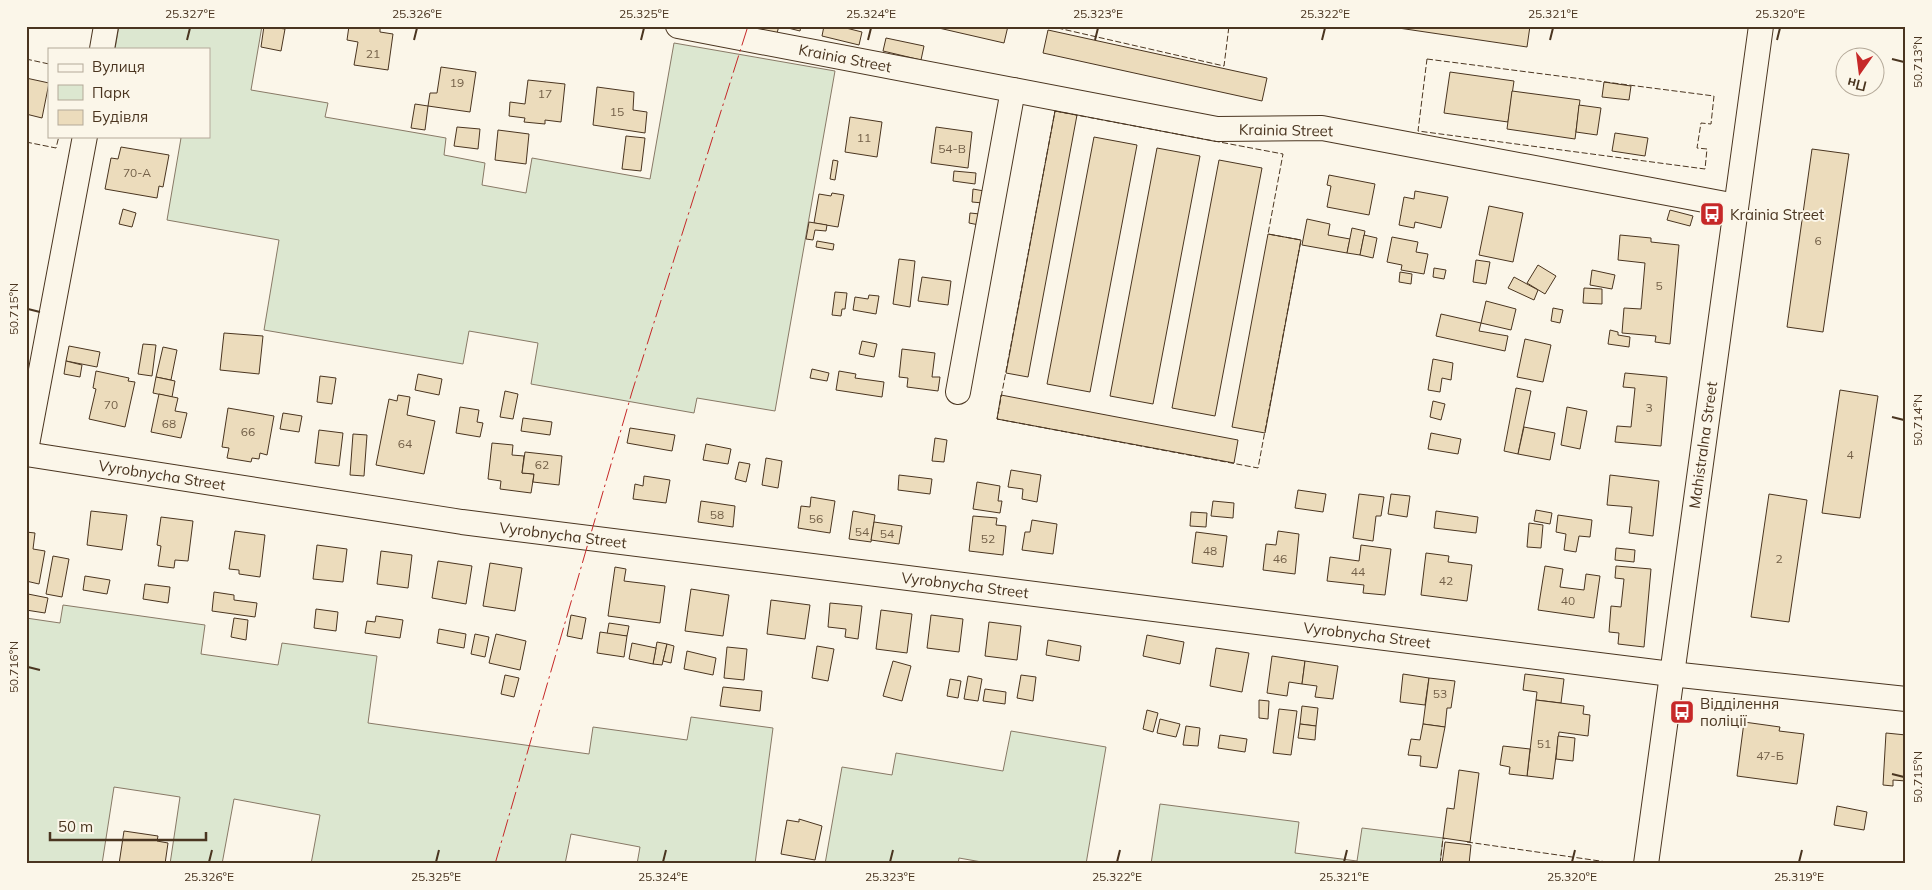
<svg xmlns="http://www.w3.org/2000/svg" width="1932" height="890" viewBox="0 0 1932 890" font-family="Mulish,sans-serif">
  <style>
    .green { fill: #dce7d0; stroke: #887966 }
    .building { fill: #ecdcbc; stroke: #4a3520 }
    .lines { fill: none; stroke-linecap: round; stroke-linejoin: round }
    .minor-casing { stroke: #4a3520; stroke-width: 26 }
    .minor { stroke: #fbf6e9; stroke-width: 24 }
    .fence { stroke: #4a3520; stroke-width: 1; stroke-dasharray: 6 2.5; stroke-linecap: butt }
    .power { stroke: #c62828; stroke-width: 1; stroke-dasharray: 18 4 2.5 4; stroke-linecap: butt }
    .ticks { fill: none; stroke: #4a3520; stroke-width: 2 }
    .labels { text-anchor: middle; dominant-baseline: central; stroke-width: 4; stroke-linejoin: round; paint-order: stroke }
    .number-label { font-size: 12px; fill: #725f47 }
    .street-label { font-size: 15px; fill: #4a3520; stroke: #fbf6e9 }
    .poi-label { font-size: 15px; fill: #4a3520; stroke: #fbf6e9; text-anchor: start }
    .neatline { fill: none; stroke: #4a3520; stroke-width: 2 }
    .ticks-label { font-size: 12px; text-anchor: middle; fill: #4a3520 }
  </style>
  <rect width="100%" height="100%" fill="#fbf6e9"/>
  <g class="green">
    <polygon points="119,26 262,26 251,90 328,103 325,117 446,138 444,155 485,163 482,185 526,193 532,158 650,179 674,43 835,71 775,411 697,398 694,413 531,384 538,343 469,331 463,364 264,330 279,240 167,220 181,138 174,136 209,136 209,49 115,49"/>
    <polygon points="63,605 205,625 201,654 278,665 282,643 377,656 368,723 589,754 593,727 687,740 691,717 773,728 755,864 637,864 640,847 571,834 565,864 311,864 320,815 234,799 222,864 170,864 180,797 114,787 102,864 26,864 26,618 60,623"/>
    <polygon points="1011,731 1106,747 1086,864 993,864 959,858 958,864 825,864 842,767 892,775 896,753 1003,771"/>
    <polygon points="1160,804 1299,822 1295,853 1357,861 1362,828 1443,838 1440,864 1151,864"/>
  </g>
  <g class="building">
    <polygon points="264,26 285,29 281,51 261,47"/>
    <polygon points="349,26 380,28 380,32 393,34 388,70 354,65 358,42 347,40"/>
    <polygon points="745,26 779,26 777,33"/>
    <polygon points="780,26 801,26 800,31"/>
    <polygon points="824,26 838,26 862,32 859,45 822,36"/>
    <polygon points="930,26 1008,26 1004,43"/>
    <polygon points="1385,26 1530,26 1527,47"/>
    <polygon points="1048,30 1267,78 1262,101 1043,53"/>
    <polygon points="886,38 924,46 921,60 883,51"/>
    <polygon points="441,67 476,72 470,112 428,106 430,93 437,93"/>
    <polygon points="1450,72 1514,81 1508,122 1444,113"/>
    <polygon points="26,78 49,83 42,118 26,114"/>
    <polygon points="528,80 565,84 561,122 545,120 545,124 524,122 525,118 509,116 510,102 525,104"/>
    <polygon points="1604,82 1631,86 1629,100 1602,97"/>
    <polygon points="597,87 634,92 633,110 647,112 645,133 593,125"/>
    <polygon points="1512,91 1580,100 1575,139 1507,129"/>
    <polygon points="415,104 428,106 425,130 411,128"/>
    <polygon points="1579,105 1601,108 1597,135 1576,132"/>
    <polygon points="1055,111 1077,115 1028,377 1006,373"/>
    <polygon points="850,117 882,122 877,157 845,152"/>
    <polygon points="457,127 480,129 478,149 454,146"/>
    <polygon points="936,127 972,132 968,168 931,163"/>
    <polygon points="498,130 529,134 526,164 495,160"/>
    <polygon points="1615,133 1648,138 1645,156 1612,151"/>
    <polygon points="626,136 645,138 641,171 622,169"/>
    <polygon points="1094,137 1137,145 1090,392 1047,384"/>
    <polygon points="121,147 169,155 163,187 159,186 157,198 105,189 111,158 118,159"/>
    <polygon points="1157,148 1200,156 1153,404 1110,396"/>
    <polygon points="1812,149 1849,154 1823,332 1787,327"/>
    <polygon points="833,160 838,161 835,180 830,179"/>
    <polygon points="1219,160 1262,168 1215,416 1172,408"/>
    <polygon points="954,171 976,173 975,184 953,181"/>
    <polygon points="1329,175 1375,184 1369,215 1327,207 1331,186 1327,185"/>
    <polygon points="973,189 984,191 983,203 972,202"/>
    <polygon points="1415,191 1448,197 1441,228 1415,222 1414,228 1399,225 1404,197 1414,199"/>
    <polygon points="832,193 844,195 838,227 814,223 819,194 831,196"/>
    <polygon points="1489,206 1523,213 1513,262 1479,255"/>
    <polygon points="123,209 136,213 132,227 119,224"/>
    <polygon points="1670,210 1693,216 1690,226 1667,220"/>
    <polygon points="970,213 980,214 979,225 969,223"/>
    <polygon points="1307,219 1330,224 1328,235 1350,239 1347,253 1302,245"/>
    <polygon points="809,222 827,225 826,231 815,230 813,240 806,239"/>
    <polygon points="1352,228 1365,231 1360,255 1347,253"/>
    <polygon points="1268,234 1301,240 1265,433 1232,427"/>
    <polygon points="1364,235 1377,238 1373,258 1360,255"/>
    <polygon points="1620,235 1651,238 1651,242 1679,245 1670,344 1655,342 1656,336 1622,333 1624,308 1641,309 1645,263 1618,260"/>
    <polygon points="1392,237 1418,242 1416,252 1428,254 1424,274 1401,270 1402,265 1387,262"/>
    <polygon points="817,241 834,244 833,250 816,247"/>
    <polygon points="899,259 915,261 910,307 893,304"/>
    <polygon points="1476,260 1490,262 1486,284 1473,282"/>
    <polygon points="1538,265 1556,276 1545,294 1527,283"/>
    <polygon points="1434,268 1446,270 1444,279 1433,277"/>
    <polygon points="1592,270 1615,275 1612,289 1590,285"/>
    <polygon points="1400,272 1412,274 1411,284 1399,282"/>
    <polygon points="922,277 951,281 948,305 918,301"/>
    <polygon points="1514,277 1538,290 1534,300 1508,288"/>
    <polygon points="1584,288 1602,289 1602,304 1583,303"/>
    <polygon points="835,292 847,293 845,309 842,309 841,316 832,315"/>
    <polygon points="869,295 879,296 876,314 853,310 855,297 868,299"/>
    <polygon points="1486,301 1516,309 1511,330 1481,323"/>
    <polygon points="1553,308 1563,310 1560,323 1551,321"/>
    <polygon points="1441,314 1481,323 1479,331 1508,336 1505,351 1436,336"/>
    <polygon points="1610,330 1618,332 1618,335 1630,337 1629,347 1608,344"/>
    <polygon points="224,333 263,336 259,374 220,370"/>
    <polygon points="1525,339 1551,345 1543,382 1517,377"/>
    <polygon points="862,341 877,344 874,357 859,354"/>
    <polygon points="143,344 156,345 152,376 138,374"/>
    <polygon points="69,346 100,352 97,367 66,361"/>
    <polygon points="163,347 177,350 171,380 156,377"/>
    <polygon points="902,349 935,353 932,377 940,377 938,391 907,387 908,378 899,377"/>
    <polygon points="1433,359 1453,363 1451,380 1442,378 1440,392 1428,390"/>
    <polygon points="66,361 82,365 80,377 64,374"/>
    <polygon points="812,369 829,373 827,381 810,378"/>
    <polygon points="96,371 129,378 128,381 135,382 125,427 89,419 96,389 93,388"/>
    <polygon points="839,371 856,374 855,378 884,382 882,397 836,390"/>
    <polygon points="1625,373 1667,377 1661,446 1615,442 1617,426 1631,427 1635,388 1623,387"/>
    <polygon points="418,374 442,379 439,395 415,390"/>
    <polygon points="320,376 336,378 332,404 317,402"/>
    <polygon points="156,377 175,381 172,397 153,393"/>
    <polygon points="1516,388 1531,391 1518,454 1504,451"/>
    <polygon points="1840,390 1878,396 1860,518 1822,513"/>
    <polygon points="505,391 518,394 513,419 500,417"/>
    <polygon points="159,394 178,398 175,411 187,413 181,438 151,432"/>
    <polygon points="398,395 410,397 407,415 435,421 424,474 376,465 389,399 397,401"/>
    <polygon points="1001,395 1238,440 1234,463 997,419"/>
    <polygon points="1433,401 1445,404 1441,420 1430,417"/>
    <polygon points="460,407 479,410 477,422 483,423 480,437 456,433"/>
    <polygon points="1567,407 1587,411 1580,449 1561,445"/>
    <polygon points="228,408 274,416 267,455 260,453 259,459 252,458 251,462 227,458 229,448 222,447"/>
    <polygon points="283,413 302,416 299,432 280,429"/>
    <polygon points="523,418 552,422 550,435 521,431"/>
    <polygon points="1524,427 1555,433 1550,460 1518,454"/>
    <polygon points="630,428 675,435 672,451 627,443"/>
    <polygon points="319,430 343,433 339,466 315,463"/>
    <polygon points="1431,433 1461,439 1458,454 1428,449"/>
    <polygon points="353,434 367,435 364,476 350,475"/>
    <polygon points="935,438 947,440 944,462 932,461"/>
    <polygon points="492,443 513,445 512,455 524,456 522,473 534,474 531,493 500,489 501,481 488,479"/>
    <polygon points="706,444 731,449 728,464 703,460"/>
    <polygon points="525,452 562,456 559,485 533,482 534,474 522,473"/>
    <polygon points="766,458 782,461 778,488 762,485"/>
    <polygon points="739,462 750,464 746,482 735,479"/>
    <polygon points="1011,470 1041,475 1037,502 1022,499 1023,489 1008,487"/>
    <polygon points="899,475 932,479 930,494 898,490"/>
    <polygon points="1610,475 1659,481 1653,536 1629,533 1632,507 1607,505"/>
    <polygon points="644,476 670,480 666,503 633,499 635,484 643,486"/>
    <polygon points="977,482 1000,486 998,501 1002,501 1000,513 973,509"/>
    <polygon points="1298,490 1326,494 1323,512 1295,508"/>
    <polygon points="1359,494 1384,497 1381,516 1376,516 1373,541 1353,538"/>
    <polygon points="1391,494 1410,496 1407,517 1388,514"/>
    <polygon points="1769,494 1807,500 1789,622 1751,617"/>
    <polygon points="811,497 835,501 830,533 798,528 801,506 810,507"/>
    <polygon points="701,501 735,506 733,527 698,522"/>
    <polygon points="1213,501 1234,503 1233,518 1211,516"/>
    <polygon points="1536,510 1552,513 1550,524 1534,521"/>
    <polygon points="91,511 127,515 122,550 87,545"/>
    <polygon points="853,511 875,515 871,542 849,539"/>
    <polygon points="1436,511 1478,517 1476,533 1434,528"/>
    <polygon points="1191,512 1207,513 1206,527 1190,526"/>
    <polygon points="1558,515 1592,520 1590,537 1579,536 1576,552 1564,550 1566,534 1556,532"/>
    <polygon points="973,516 997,518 996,525 1006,526 1003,555 969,551"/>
    <polygon points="161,517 193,521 188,561 175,560 174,568 158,566 161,546 157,545"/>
    <polygon points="1032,520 1057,524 1053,554 1022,550 1025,532 1030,532"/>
    <polygon points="874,522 902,526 899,544 871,540"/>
    <polygon points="1529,523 1543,525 1541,548 1527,547"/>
    <polygon points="235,531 265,535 260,577 239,574 239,570 229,569"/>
    <polygon points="1278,531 1299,534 1295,574 1263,570 1266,544 1276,545"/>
    <polygon points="26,532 35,533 33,549 45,551 39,584 26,581"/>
    <polygon points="1196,532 1227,536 1223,567 1192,563"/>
    <polygon points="317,545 347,549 343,582 313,579"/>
    <polygon points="1361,545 1391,549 1385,595 1363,593 1364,585 1327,581 1330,557 1359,561"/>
    <polygon points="1616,548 1635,550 1634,562 1615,560"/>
    <polygon points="381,551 412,555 408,588 377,584"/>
    <polygon points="1426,553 1449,556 1448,562 1472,565 1467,601 1421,595"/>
    <polygon points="53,556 69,559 62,597 46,594"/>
    <polygon points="438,561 472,566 466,604 432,598"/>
    <polygon points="490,563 522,568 515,611 483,606"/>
    <polygon points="1545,566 1563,569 1560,587 1584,590 1586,574 1600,576 1594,618 1538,610"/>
    <polygon points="1616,566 1651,569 1644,647 1618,644 1619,633 1609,632 1611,606 1621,607 1624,579 1615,578"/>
    <polygon points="615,567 626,569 624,581 665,586 660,623 608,616"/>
    <polygon points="85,576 110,580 107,594 83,590"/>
    <polygon points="145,584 170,587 168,603 143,599"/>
    <polygon points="691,589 729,595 723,636 685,631"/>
    <polygon points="214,592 234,595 234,600 257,603 255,617 212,611"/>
    <polygon points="28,594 48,598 45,613 26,610"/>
    <polygon points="771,600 810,605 805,639 767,634"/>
    <polygon points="830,603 862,606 858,639 845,637 846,629 828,627"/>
    <polygon points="316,609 338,612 336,631 314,628"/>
    <polygon points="881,610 912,614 907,653 876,649"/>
    <polygon points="571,615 586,618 582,639 567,636"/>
    <polygon points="931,615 963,619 959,652 927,648"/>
    <polygon points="376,616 403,620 400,638 365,633 367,621 375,622"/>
    <polygon points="234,618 248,620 246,640 231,637"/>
    <polygon points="989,622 1021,626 1017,660 985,656"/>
    <polygon points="609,623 629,626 627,636 607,634"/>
    <polygon points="439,629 466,634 464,648 437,643"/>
    <polygon points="600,632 627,636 624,657 597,653"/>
    <polygon points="475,634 489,637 485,657 471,654"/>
    <polygon points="496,634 526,641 520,670 489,663"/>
    <polygon points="1147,635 1184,642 1180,664 1143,656"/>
    <polygon points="1048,640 1081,646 1079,661 1046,655"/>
    <polygon points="657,642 667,644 662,665 653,664"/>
    <polygon points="632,643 656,648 653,664 629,659"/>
    <polygon points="667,644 674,646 671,663 663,661"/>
    <polygon points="817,646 834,649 828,681 812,678"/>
    <polygon points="727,647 747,649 744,680 724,678"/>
    <polygon points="1216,648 1249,653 1242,692 1210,686"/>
    <polygon points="687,651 716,658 713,675 684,669"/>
    <polygon points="1272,656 1305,661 1302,684 1289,682 1287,696 1267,693"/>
    <polygon points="893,661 911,666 902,701 883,696"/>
    <polygon points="1305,661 1338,666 1333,699 1315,697 1317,686 1302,684"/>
    <polygon points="1403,674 1429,678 1425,705 1400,702"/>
    <polygon points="1525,674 1564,679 1561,703 1536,700 1537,692 1523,690"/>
    <polygon points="505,675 519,678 514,697 501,694"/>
    <polygon points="1021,675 1036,677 1033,701 1017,698"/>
    <polygon points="968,676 982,679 978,701 964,699"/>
    <polygon points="1429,678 1455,681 1451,708 1447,708 1445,727 1423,724"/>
    <polygon points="950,679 961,681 958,698 947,696"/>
    <polygon points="723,687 762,691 760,711 720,706"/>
    <polygon points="985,689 1006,692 1005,704 983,701"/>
    <polygon points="1259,700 1269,701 1268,719 1259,718"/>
    <polygon points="1536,700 1584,706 1583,714 1590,715 1588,736 1559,732 1553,779 1527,776"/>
    <polygon points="1302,706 1318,708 1316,726 1300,724"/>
    <polygon points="1279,709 1297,711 1291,755 1273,753"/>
    <polygon points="1147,710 1158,713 1153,732 1143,729"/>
    <polygon points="1160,719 1180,724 1176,737 1157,733"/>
    <polygon points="1744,722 1780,727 1779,731 1804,734 1797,784 1737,776"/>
    <polygon points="1300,724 1316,726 1315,740 1298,738"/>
    <polygon points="1423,724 1445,727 1437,768 1420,766 1421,756 1408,755 1411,739 1420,740"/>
    <polygon points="1186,726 1200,728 1198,746 1183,745"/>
    <polygon points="1886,733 1906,735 1906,781 1893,780 1893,786 1883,785"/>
    <polygon points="1220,735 1247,739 1245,752 1218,748"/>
    <polygon points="1558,736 1575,738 1573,761 1556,759"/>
    <polygon points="1503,746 1530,749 1527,776 1509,774 1510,767 1500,765"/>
    <polygon points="1459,770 1479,773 1470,842 1443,838 1447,808 1454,809"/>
    <polygon points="1837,806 1867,812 1864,830 1834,825"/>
    <polygon points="799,819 822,826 815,860 781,854 787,820 799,822"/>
    <polygon points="124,831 158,836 157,841 168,843 165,864 119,864"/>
    <polygon points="1445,842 1471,845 1469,864 1442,864"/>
  </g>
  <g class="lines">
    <defs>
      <g id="minor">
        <polyline points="678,26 1217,129 1322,128 1736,206"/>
        <polyline points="102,49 106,26"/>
        <polyline points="958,392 1013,90"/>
        <polyline points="26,450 85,136"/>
        <polyline points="26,454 462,522 1671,674 1906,699"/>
        <polyline points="1646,864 1761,26"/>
      </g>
    </defs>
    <use href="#minor" class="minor-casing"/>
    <use href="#minor" class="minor"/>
    <g class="fence">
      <polyline points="1049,26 1224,66 1229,26"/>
      <polyline points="26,59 49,64"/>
      <polygon points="1427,59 1714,96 1711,124 1701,123 1697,148 1707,149 1705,169 1418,131"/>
      <polygon points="1055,111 1283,154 1268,234 1301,240 1258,468 997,419"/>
      <polyline points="26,142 56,148 59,136"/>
      <polyline points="1467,842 1621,864"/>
      <polyline points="1440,864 1443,838 1445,839"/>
    </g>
    <polyline class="power" points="495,864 632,392 748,26"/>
  </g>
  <path class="ticks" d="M187 40 190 28M414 40 417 28M641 40 644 28M868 40 871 28M1095 40 1098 28M1322 40 1325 28M1550 40 1553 28M1777 40 1780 28M1892 59 1904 62M28 309 40 312M1892 417 1904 420M28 667 40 670M1892 774 1904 777M209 862 212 850M436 862 439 850M663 862 666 850M890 862 893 850M1117 862 1120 850M1344 862 1347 850M1572 862 1575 850M1799 862 1802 850"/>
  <defs>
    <symbol id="bus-square" viewBox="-11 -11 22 22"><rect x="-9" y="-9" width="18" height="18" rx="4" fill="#c62828" stroke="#fbf6e9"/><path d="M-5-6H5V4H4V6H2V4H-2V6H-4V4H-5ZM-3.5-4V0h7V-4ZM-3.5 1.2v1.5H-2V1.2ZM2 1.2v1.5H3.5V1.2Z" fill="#fff"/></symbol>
  </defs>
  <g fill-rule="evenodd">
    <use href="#bus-square" x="1698" y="200" width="28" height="28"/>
    <use href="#bus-square" x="1668" y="698" width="28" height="28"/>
  </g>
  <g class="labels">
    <g class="number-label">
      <text x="373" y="53">21</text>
      <text x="457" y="82">19</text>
      <text x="545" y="93">17</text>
      <text x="617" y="111">15</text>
      <text x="864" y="137">11</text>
      <text x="952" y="148">54-В</text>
      <text x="137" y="172">70-А</text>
      <text x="1818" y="240">6</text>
      <text x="1659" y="285">5</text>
      <text x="111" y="404">70</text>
      <text x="1649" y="407">3</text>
      <text x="169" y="423">68</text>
      <text x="248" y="431">66</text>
      <text x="405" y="443">64</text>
      <text x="1850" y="454">4</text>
      <text x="542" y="464">62</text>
      <text x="717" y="514">58</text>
      <text x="816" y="518">56</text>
      <text x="862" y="531">54</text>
      <text x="887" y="533">54</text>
      <text x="988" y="538">52</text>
      <text x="1210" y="550">48</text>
      <text x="1280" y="558">46</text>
      <text x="1779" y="558">2</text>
      <text x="1358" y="571">44</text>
      <text x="1446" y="580">42</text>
      <text x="1568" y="600">40</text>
      <text x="1440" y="693">53</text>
      <text x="1544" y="743">51</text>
      <text x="1770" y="755">47-Б</text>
    </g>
    <g class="street-label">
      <text transform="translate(845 58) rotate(11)">Krainia Street</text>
      <text transform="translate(1286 130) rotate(1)">Krainia Street</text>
      <text transform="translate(1703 445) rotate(-82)">Mahistralna Street</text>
      <text transform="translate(162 475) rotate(9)">Vyrobnycha Street</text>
      <text transform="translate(563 535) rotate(7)">Vyrobnycha Street</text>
      <text transform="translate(965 585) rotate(7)">Vyrobnycha Street</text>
      <text transform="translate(1367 635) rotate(7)">Vyrobnycha Street</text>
    </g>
    <g class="poi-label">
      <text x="1730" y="214">Krainia Street</text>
      <text x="1700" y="703">Відділення<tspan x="1700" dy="17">поліції</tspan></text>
    </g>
  </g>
  <rect width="1932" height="890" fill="none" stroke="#fbf6e9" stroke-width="55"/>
  <rect x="48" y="48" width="162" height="90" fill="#fbf6e9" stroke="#b4a999"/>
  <rect x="58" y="64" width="25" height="8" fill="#fbf6e9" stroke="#b4a999"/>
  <text x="92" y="72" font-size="15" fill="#4a3520">Вулиця</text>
  <rect x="58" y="85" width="25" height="15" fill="#dce7d0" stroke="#b4a999"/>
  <text x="92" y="98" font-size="15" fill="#4a3520">Парк</text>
  <rect x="58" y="110" width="25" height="15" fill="#ecdcbc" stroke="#b4a999"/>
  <text x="92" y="122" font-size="15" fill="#4a3520">Будівля</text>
  <g transform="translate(1860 72) rotate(194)"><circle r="24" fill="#fbf6e9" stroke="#b4a999"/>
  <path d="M0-4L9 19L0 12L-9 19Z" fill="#c62828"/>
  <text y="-8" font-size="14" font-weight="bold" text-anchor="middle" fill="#4a3520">Пн</text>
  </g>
  <path d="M50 832v8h156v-8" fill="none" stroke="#4a3520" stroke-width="2.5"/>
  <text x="58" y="832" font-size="15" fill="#4a3520" stroke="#fbf6e9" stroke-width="4" paint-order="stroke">50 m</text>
  <rect x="28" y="28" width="1876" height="834" class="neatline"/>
  <g class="ticks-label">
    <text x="190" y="18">25.327°E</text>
    <text x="417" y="18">25.326°E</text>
    <text x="644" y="18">25.325°E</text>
    <text x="871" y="18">25.324°E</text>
    <text x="1098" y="18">25.323°E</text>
    <text x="1325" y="18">25.322°E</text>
    <text x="1553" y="18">25.321°E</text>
    <text x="1780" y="18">25.320°E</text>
    <text transform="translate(1918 62) rotate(-90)" y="4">50.713°N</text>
    <text transform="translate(14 309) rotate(-90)" y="4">50.715°N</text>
    <text transform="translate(1918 420) rotate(-90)" y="4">50.714°N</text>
    <text transform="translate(14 667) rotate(-90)" y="4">50.716°N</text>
    <text transform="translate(1918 777) rotate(-90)" y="4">50.715°N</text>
    <text x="209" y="881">25.326°E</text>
    <text x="436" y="881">25.325°E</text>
    <text x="663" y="881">25.324°E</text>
    <text x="890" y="881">25.323°E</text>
    <text x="1117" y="881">25.322°E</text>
    <text x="1344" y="881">25.321°E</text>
    <text x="1572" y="881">25.320°E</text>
    <text x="1799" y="881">25.319°E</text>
  </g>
</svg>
